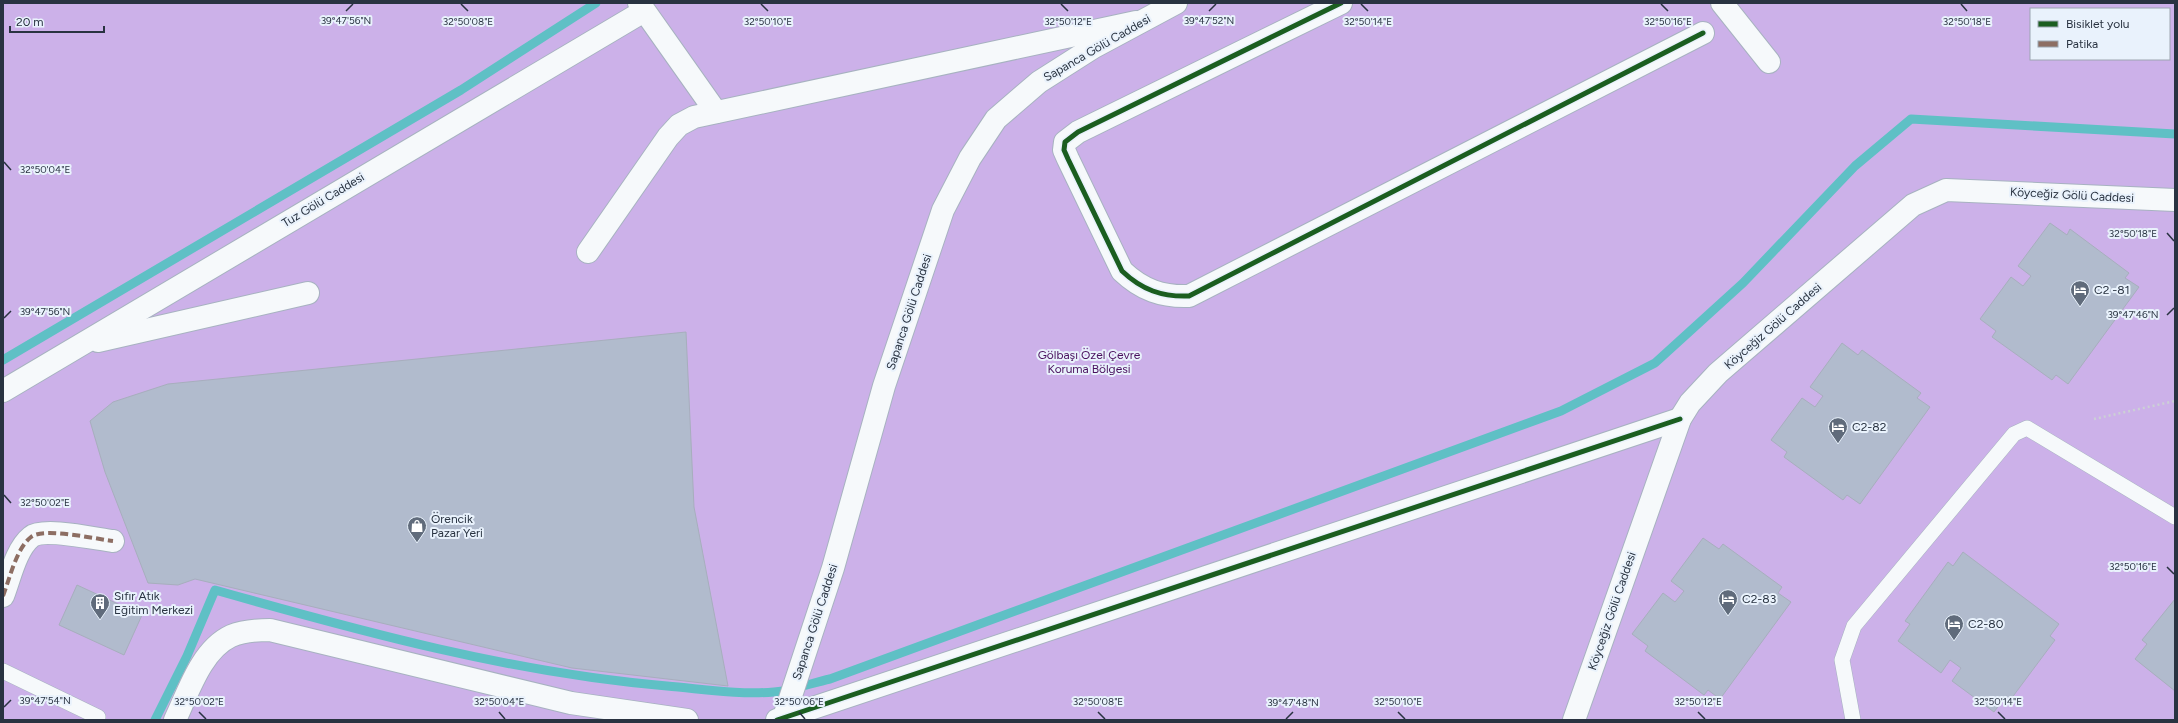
<svg xmlns="http://www.w3.org/2000/svg" width="2178" height="723" viewBox="0 0 2178 723" font-family="Figtree,sans-serif">
  <style>
    .green { fill: #ccb1e9; fill-rule: evenodd }
    .lines { fill: none; stroke-linecap: round; stroke-linejoin: round }
    .stream { stroke: #5fc0c5; stroke-width: 9 }
    .building { fill: #b1bbcd; stroke: #a7aebd }
    .lane-casing { stroke: #a7b2c0; stroke-width: 16 }
    .street-casing { stroke: #a7b2c0; stroke-width: 24 }
    .secondary-casing { stroke: #a7b2c0; stroke-width: 24 }
    .path { stroke: #ccd0d5; stroke-width: 2.5; stroke-dasharray: 2 3; stroke-linecap: butt }
    .lane { stroke: #f6f9fb; stroke-width: 15 }
    .street { stroke: #f6f9fb; stroke-width: 22 }
    .secondary { stroke: #f6f9fb; stroke-width: 22 }
    .quiet { stroke: #8d6e63; stroke-width: 4; stroke-dasharray: 8 4; stroke-linecap: butt }
    .cycleway-casing { stroke: #e9f2fc; stroke-width: 8 }
    .cycleway { stroke: #1b5e20; stroke-width: 5 }
    .ticks { fill: none; stroke: #293341; stroke-width: 1.5 }
    .labels { text-anchor: middle; dominant-baseline: central; stroke-width: 4; stroke-linejoin: round; paint-order: stroke }
    .street-label { font-size: 12px; fill: #293341; stroke: #e9f2fc }
    .poi-label { font-size: 12px; fill: #293341; stroke: #e9f2fc; text-anchor: start }
    .park-label { font-size: 12px; fill: #49105e; stroke: #e9f2fc }
    .ticks-label { font-size: 10px; text-anchor: middle; fill: #293341; stroke: #e9f2fc; stroke-width: 4; stroke-linejoin: round; paint-order: stroke }
  </style>
  <rect width="100%" height="100%" fill="#c6d4e6"/>
  <path class="green" d="M3 3H2175V720H3ZM2031 9H2169V59H2031Z"/>
  <g class="lines">
    <g class="stream">
      <polyline points="3,360 461,90 596,3"/>
      <path d="M155 720 187 656 215 590C363 632 513 673 667 686 703 689 739 695 774 692 793 690 812 683 830 679L1561 411 1655 363 1743 283 1855 166 1911 119 2175 134"/>
    </g>
  </g>
  <g class="building">
    <polygon points="2050,223 2067,235 2070,229 2129,273 2125,278 2139,287 2068,384 2056,375 2052,380 1992,337 1996,331 1980,319 2011,277 2023,286 2031,276 2018,266"/>
    <polygon points="686,332 694,507 728,686 572,668 195,579 178,585 148,583 105,472 90,421 113,402 168,384"/>
    <polygon points="1842,343 1858,355 1862,350 1921,393 1917,398 1930,407 1860,504 1847,495 1843,500 1784,457 1787,452 1771,440 1802,398 1815,407 1823,396 1810,387"/>
    <polygon points="1703,538 1719,549 1723,544 1782,587 1778,593 1791,602 1720,699 1708,690 1704,695 1645,651 1648,646 1632,634 1663,593 1675,602 1684,591 1671,581"/>
    <polygon points="1963,552 2059,624 2050,636 2055,640 2011,699 2006,696 1994,712 1952,681 1961,668 1950,660 1941,673 1898,641 1910,624 1905,621 1948,562 1953,566"/>
    <polygon points="77,585 142,615 124,655 59,625"/>
    <polygon points="2175,599 2175,691 2135,659 2147,644 2142,640"/>
  </g>
  <g class="lines">
    <defs>
      <g id="lane">
        <polyline points="3,671 98,717"/>
        <polyline points="1853,720 1842,660 1854,626 2014,434 2027,428 2175,517"/>
      </g>
      <g id="street">
        <polyline points="639,3 716,112"/>
        <path d="M1341 3 1078 132 1065 142 1064 150 1068 159 1122 271C1142 290 1162 297 1189 296L1703 33"/>
        <polyline points="1722,3 1769,62"/>
        <polyline points="588,252 668,137 679,125 694,117 1136,22"/>
        <polyline points="98,341 308,293"/>
        <polyline points="3,391 644,11"/>
        <path d="M3 596C10 578 16 549 31 537 43 527 96 539 113 541"/>
        <path d="M175 720C188 693 201 650 231 636 243 631 257 630 270 630L571 703 687 720"/>
        <polyline points="777,720 1680,419"/>
      </g>
      <g id="secondary">
        <polyline points="783,720 833,568 884,386 943,210 970,158 996,119 1039,82 1094,47 1176,3"/>
        <polyline points="1574,720 1680,419 1690,403 1718,373 1913,205 1946,190 2175,200"/>
      </g>
    </defs>
    <use href="#lane" class="lane-casing"/>
    <use href="#street" class="street-casing"/>
    <use href="#secondary" class="secondary-casing"/>
    <polyline class="path" points="2094,419 2175,401"/>
    <use href="#lane" class="lane"/>
    <use href="#street" class="street"/>
    <use href="#secondary" class="secondary"/>
    <path class="quiet" d="M3 596C10 578 16 549 31 537 43 527 96 539 113 541"/>
    <defs>
      <g id="cycleway">
        <path d="M1341 3 1078 132 1065 142 1064 150 1068 159 1122 271C1142 290 1162 297 1189 296L1703 33"/>
        <polyline points="777,720 1680,419"/>
      </g>
    </defs>
    <use href="#cycleway" class="cycleway-casing"/>
    <use href="#cycleway" class="cycleway"/>
  </g>
  <path class="ticks" d="M461 4 468 11M761 4 768 11M1061 4 1068 11M1361 4 1368 11M1661 4 1668 11M1961 4 1967 11M346 11 353 4M1209 11 1216 4M4 162 11 170M2167 233 2174 241M2167 315 2174 308M4 318 11 311M4 495 11 503M2167 567 2174 574M4 707 11 700M199 712 206 719M499 712 505 719M799 712 805 719M1098 712 1105 719M1398 712 1405 719M1698 712 1705 719M1998 712 2005 719M1286 719 1293 712"/>
  <defs>
    <symbol id="hotel-pin" viewBox="-11 -11 22 30"><path d="M0 17L-7.5 6A9.5 9.5 0 1 1 7.5 6Z" fill="#606b7b" stroke="#e9f2fc"/><path d="M-6-4.5h1.5V1H6V5H4.5V3h-9V5H-6ZM-4 0a1.8 1.8 0 1 1 3.6 0ZM.5 0V-2.5h3Q6-2.5 6 0Z" fill="#fff"/></symbol>
    <symbol id="shop-pin" viewBox="-11 -11 22 30"><path d="M0 17L-7.5 6A9.5 9.5 0 1 1 7.5 6Z" fill="#606b7b" stroke="#e9f2fc"/><path d="M-5-2.5h2.3a2.7 3.5 0 0 1 5.4 0H5L5.5 6h-11ZM-1.5-2.5h3a1.5 2.3 0 0 0-3 0Z" fill="#fff"/></symbol>
    <symbol id="building-pin" viewBox="-11 -11 22 30"><path d="M0 17L-7.5 6A9.5 9.5 0 1 1 7.5 6Z" fill="#606b7b" stroke="#e9f2fc"/><path d="M-4-6H4V6H1V3H-1V6H-4ZM-2.5-4.3h1.7v1.8h-1.7ZM.8-4.3h1.7v1.8H.8ZM-2.5-1h1.7V.8h-1.7ZM.8-1h1.7V.8H.8Z" fill="#fff"/></symbol>
  </defs>
  <g fill-rule="evenodd">
    <use href="#hotel-pin" x="2069" y="279" width="22" height="30"/>
    <use href="#hotel-pin" x="1827" y="416" width="22" height="30"/>
    <use href="#shop-pin" x="406" y="515" width="22" height="30"/>
    <use href="#hotel-pin" x="1717" y="588" width="22" height="30"/>
    <use href="#building-pin" x="89" y="592" width="22" height="30"/>
    <use href="#hotel-pin" x="1943" y="613" width="22" height="30"/>
  </g>
  <g class="labels">
    <g class="street-label">
      <text transform="translate(1097 48) rotate(-30)">Sapanca Gölü Caddesi</text>
      <text transform="translate(2072 195) rotate(3)">Köyceğiz Gölü Caddesi</text>
      <text transform="translate(323 200) rotate(-31)">Tuz Gölü Caddesi</text>
      <text transform="translate(909 312) rotate(-72)">Sapanca Gölü Caddesi</text>
      <text transform="translate(1773 326) rotate(-41)">Köyceğiz Gölü Caddesi</text>
      <text transform="translate(1612 611) rotate(-71)">Köyceğiz Gölü Caddesi</text>
      <text transform="translate(815 622) rotate(-72)">Sapanca Gölü Caddesi</text>
    </g>
    <g class="poi-label">
      <text x="2094" y="290">C2 -81</text>
      <text x="1852" y="427">C2-82</text>
      <text x="431" y="519">Örencik<tspan x="431" dy="14">Pazar Yeri</tspan></text>
      <text x="114" y="596">Sıfır Atık<tspan x="114" dy="14">Eğitim Merkezi</tspan></text>
      <text x="1742" y="599">C2-83</text>
      <text x="1968" y="624">C2-80</text>
    </g>
    <g class="park-label">
      <text x="1089" y="355">Gölbaşı Özel Çevre<tspan x="1089" dy="14">Koruma Bölgesi</tspan></text>
    </g>
  </g>
  <g class="ticks-label">
    <text x="1209" y="24">39°47'52"N</text>
    <text x="346" y="24">39°47'56"N</text>
    <text x="1967" y="25">32°50'18"E</text>
    <text x="468" y="25">32°50'08"E</text>
    <text x="768" y="25">32°50'10"E</text>
    <text x="1068" y="25">32°50'12"E</text>
    <text x="1368" y="25">32°50'14"E</text>
    <text x="1668" y="25">32°50'16"E</text>
    <text x="45" y="173">32°50'04"E</text>
    <text x="2133" y="237">32°50'18"E</text>
    <text x="45" y="315">39°47'56"N</text>
    <text x="2133" y="318">39°47'46"N</text>
    <text x="45" y="506">32°50'02"E</text>
    <text x="2133" y="570">32°50'16"E</text>
    <text x="45" y="704">39°47'54"N</text>
    <text x="199" y="705">32°50'02"E</text>
    <text x="499" y="705">32°50'04"E</text>
    <text x="799" y="705">32°50'06"E</text>
    <text x="1098" y="705">32°50'08"E</text>
    <text x="1398" y="705">32°50'10"E</text>
    <text x="1698" y="705">32°50'12"E</text>
    <text x="1998" y="705">32°50'14"E</text>
    <text x="1293" y="706">39°47'48"N</text>
  </g>
  <rect width="2178" height="723" fill="none" stroke="#293341" stroke-width="8"/>
  <rect x="2030" y="8" width="140" height="52" fill="#e9f2fc" stroke="#9ca6b1"/>
  <rect x="2038" y="21" width="20" height="6" fill="#1b5e20" stroke="#9ca6b1"/>
  <text x="2066" y="28" font-size="12" fill="#293341">Bisiklet yolu</text>
  <rect x="2038" y="41" width="20" height="6" fill="#8d6e63" stroke="#9ca6b1"/>
  <text x="2066" y="48" font-size="12" fill="#293341">Patika</text>
  <path d="M10 26v6h94v-6" fill="none" stroke="#293341" stroke-width="2"/>
  <text x="16" y="26" font-size="12" fill="#293341" stroke="#e9f2fc" stroke-width="3" paint-order="stroke">20 m</text>
</svg>
